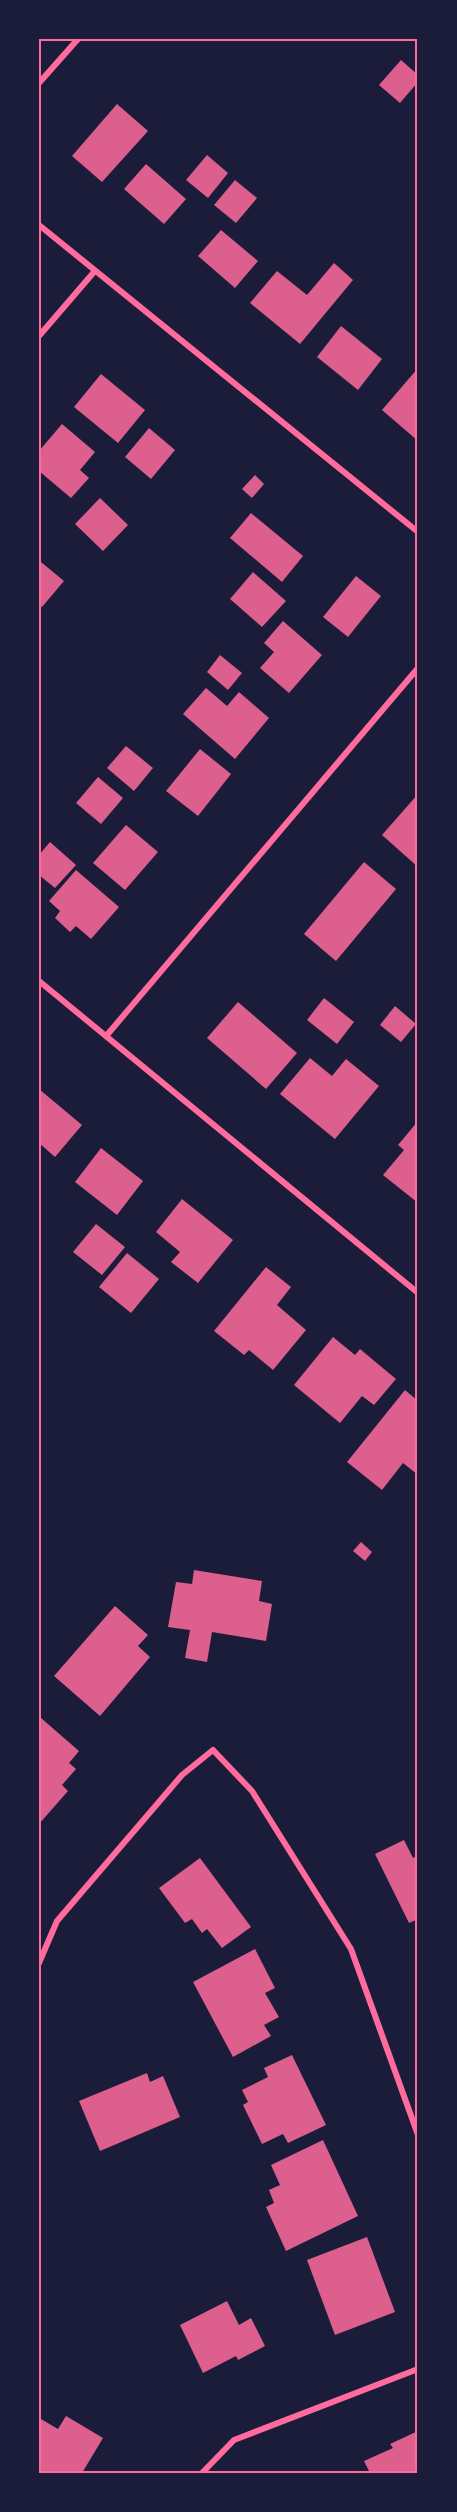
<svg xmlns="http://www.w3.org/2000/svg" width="457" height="2512" viewBox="0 0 457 2512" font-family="'Asap Condensed',sans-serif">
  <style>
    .building { fill: #dd5f8e }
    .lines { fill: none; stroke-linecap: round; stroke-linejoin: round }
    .minor { stroke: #ff6b9d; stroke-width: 6 }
    .neatline { fill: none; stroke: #ff6b9d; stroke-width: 2 }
  </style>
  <rect width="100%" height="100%" fill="#1b1b3a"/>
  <g class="building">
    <polygon points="401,60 418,75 418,82 400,103 379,85"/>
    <polygon points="117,104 148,131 102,182 72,156"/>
    <polygon points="207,155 228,173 208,198 186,180"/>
    <polygon points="146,164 186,199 164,224 124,189"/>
    <polygon points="235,180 257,198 236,223 214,205"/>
    <polygon points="221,230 258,261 235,288 198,256"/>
    <polygon points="334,263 353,280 300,344 250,303 277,271 307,295"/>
    <polygon points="341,326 382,359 358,390 317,357"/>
    <polygon points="418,368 418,441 382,410"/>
    <polygon points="101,374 145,410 118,443 74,407"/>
    <polygon points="62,424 95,452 80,470 89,478 71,498 39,471 39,451"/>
    <polygon points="149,428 175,450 151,479 125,457"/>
    <polygon points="255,475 264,484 252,498 242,489"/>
    <polygon points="100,498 128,525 103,551 75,524"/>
    <polygon points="251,513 303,556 282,582 230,538"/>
    <polygon points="41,562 64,581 42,607 39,604 39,565"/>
    <polygon points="253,572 286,601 262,627 230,599"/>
    <polygon points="356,576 381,596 348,637 323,617"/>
    <polygon points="283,621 322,655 289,693 260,668 274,652 264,643"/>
    <polygon points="220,655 242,673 228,690 207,672"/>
    <polygon points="206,688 227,706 239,692 269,718 235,759 183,714"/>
    <polygon points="126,746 153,768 134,791 107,768"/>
    <polygon points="200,749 231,774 198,816 166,791"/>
    <polygon points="98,777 123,798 101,824 76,803"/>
    <polygon points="418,794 418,867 382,835"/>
    <polygon points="126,825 158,852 125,890 93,863"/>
    <polygon points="50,842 76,865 55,888 39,875 39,855"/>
    <polygon points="364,862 396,889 336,961 304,934"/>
    <polygon points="76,870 119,907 91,939 76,926 70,932 55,918 60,911 49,901"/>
    <polygon points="324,998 354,1022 337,1044 307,1020"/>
    <polygon points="238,1002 297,1053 266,1089 207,1038"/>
    <polygon points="395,1006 416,1024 401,1042 380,1025"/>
    <polygon points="310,1058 332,1076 346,1059 379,1086 335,1139 280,1094"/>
    <polygon points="39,1089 82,1125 55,1157 39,1143"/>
    <polygon points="418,1121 418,1203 383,1175 404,1150 398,1145"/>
    <polygon points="101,1148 143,1181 117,1215 75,1182"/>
    <polygon points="182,1199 233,1240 198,1283 171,1262 180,1252 156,1232"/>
    <polygon points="96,1224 125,1247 102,1275 73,1252"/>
    <polygon points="127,1253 159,1279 131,1313 99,1287"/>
    <polygon points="266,1267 291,1287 277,1305 306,1330 273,1370 249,1350 244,1355 214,1331"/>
    <polygon points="333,1337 355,1355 360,1349 396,1379 374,1405 362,1396 340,1423 294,1385"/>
    <polygon points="405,1390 418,1401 418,1475 403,1463 382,1490 347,1462"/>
    <polygon points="361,1542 372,1552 365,1561 353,1551"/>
    <polygon points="194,1570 262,1581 259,1601 272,1604 266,1641 212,1632 207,1662 185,1658 190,1630 168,1627 176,1582 192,1584"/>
    <polygon points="115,1606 148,1635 138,1646 150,1657 100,1716 54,1676"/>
    <polygon points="41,1718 79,1751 69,1763 76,1769 62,1785 68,1791 39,1824 39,1721"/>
    <polygon points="404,1840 413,1858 418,1855 418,1919 409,1923 375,1854"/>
    <polygon points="200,1858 251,1927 222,1948 207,1929 202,1933 192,1919 185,1923 159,1888"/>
    <polygon points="255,1949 275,1988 265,1993 279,2017 264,2025 271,2036 233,2057 193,1982"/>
    <polygon points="292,2055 326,2125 288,2143 283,2134 262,2144 243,2105 248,2102 242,2090 268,2077 264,2068"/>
    <polygon points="147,2073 150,2082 163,2076 180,2117 100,2151 79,2101"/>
    <polygon points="323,2140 358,2216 286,2251 266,2207 274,2203 269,2190 280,2185 271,2165"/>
    <polygon points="367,2237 395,2312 335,2335 307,2260"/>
    <polygon points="227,2301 239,2325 251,2318 265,2346 238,2360 236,2356 203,2373 180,2325"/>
    <polygon points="66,2416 103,2438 82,2473 39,2473 39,2423 41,2419 58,2429"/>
    <polygon points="418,2431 418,2473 370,2473 364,2461 393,2448 390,2444"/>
  </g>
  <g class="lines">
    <g class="minor">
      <polyline points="39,83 78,39"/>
      <polyline points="39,225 418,532"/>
      <polyline points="39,336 94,272"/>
      <polyline points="39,981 418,1293"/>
      <polyline points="107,1035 418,668"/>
      <polyline points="39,1963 57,1921 182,1775 213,1750 252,1791 351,1949 418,2135"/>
      <polyline points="202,2473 234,2440 418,2369"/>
    </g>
  </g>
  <rect width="457" height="2512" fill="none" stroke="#1b1b3a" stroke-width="81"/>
  <rect x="40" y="40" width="376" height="2432" class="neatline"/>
</svg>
